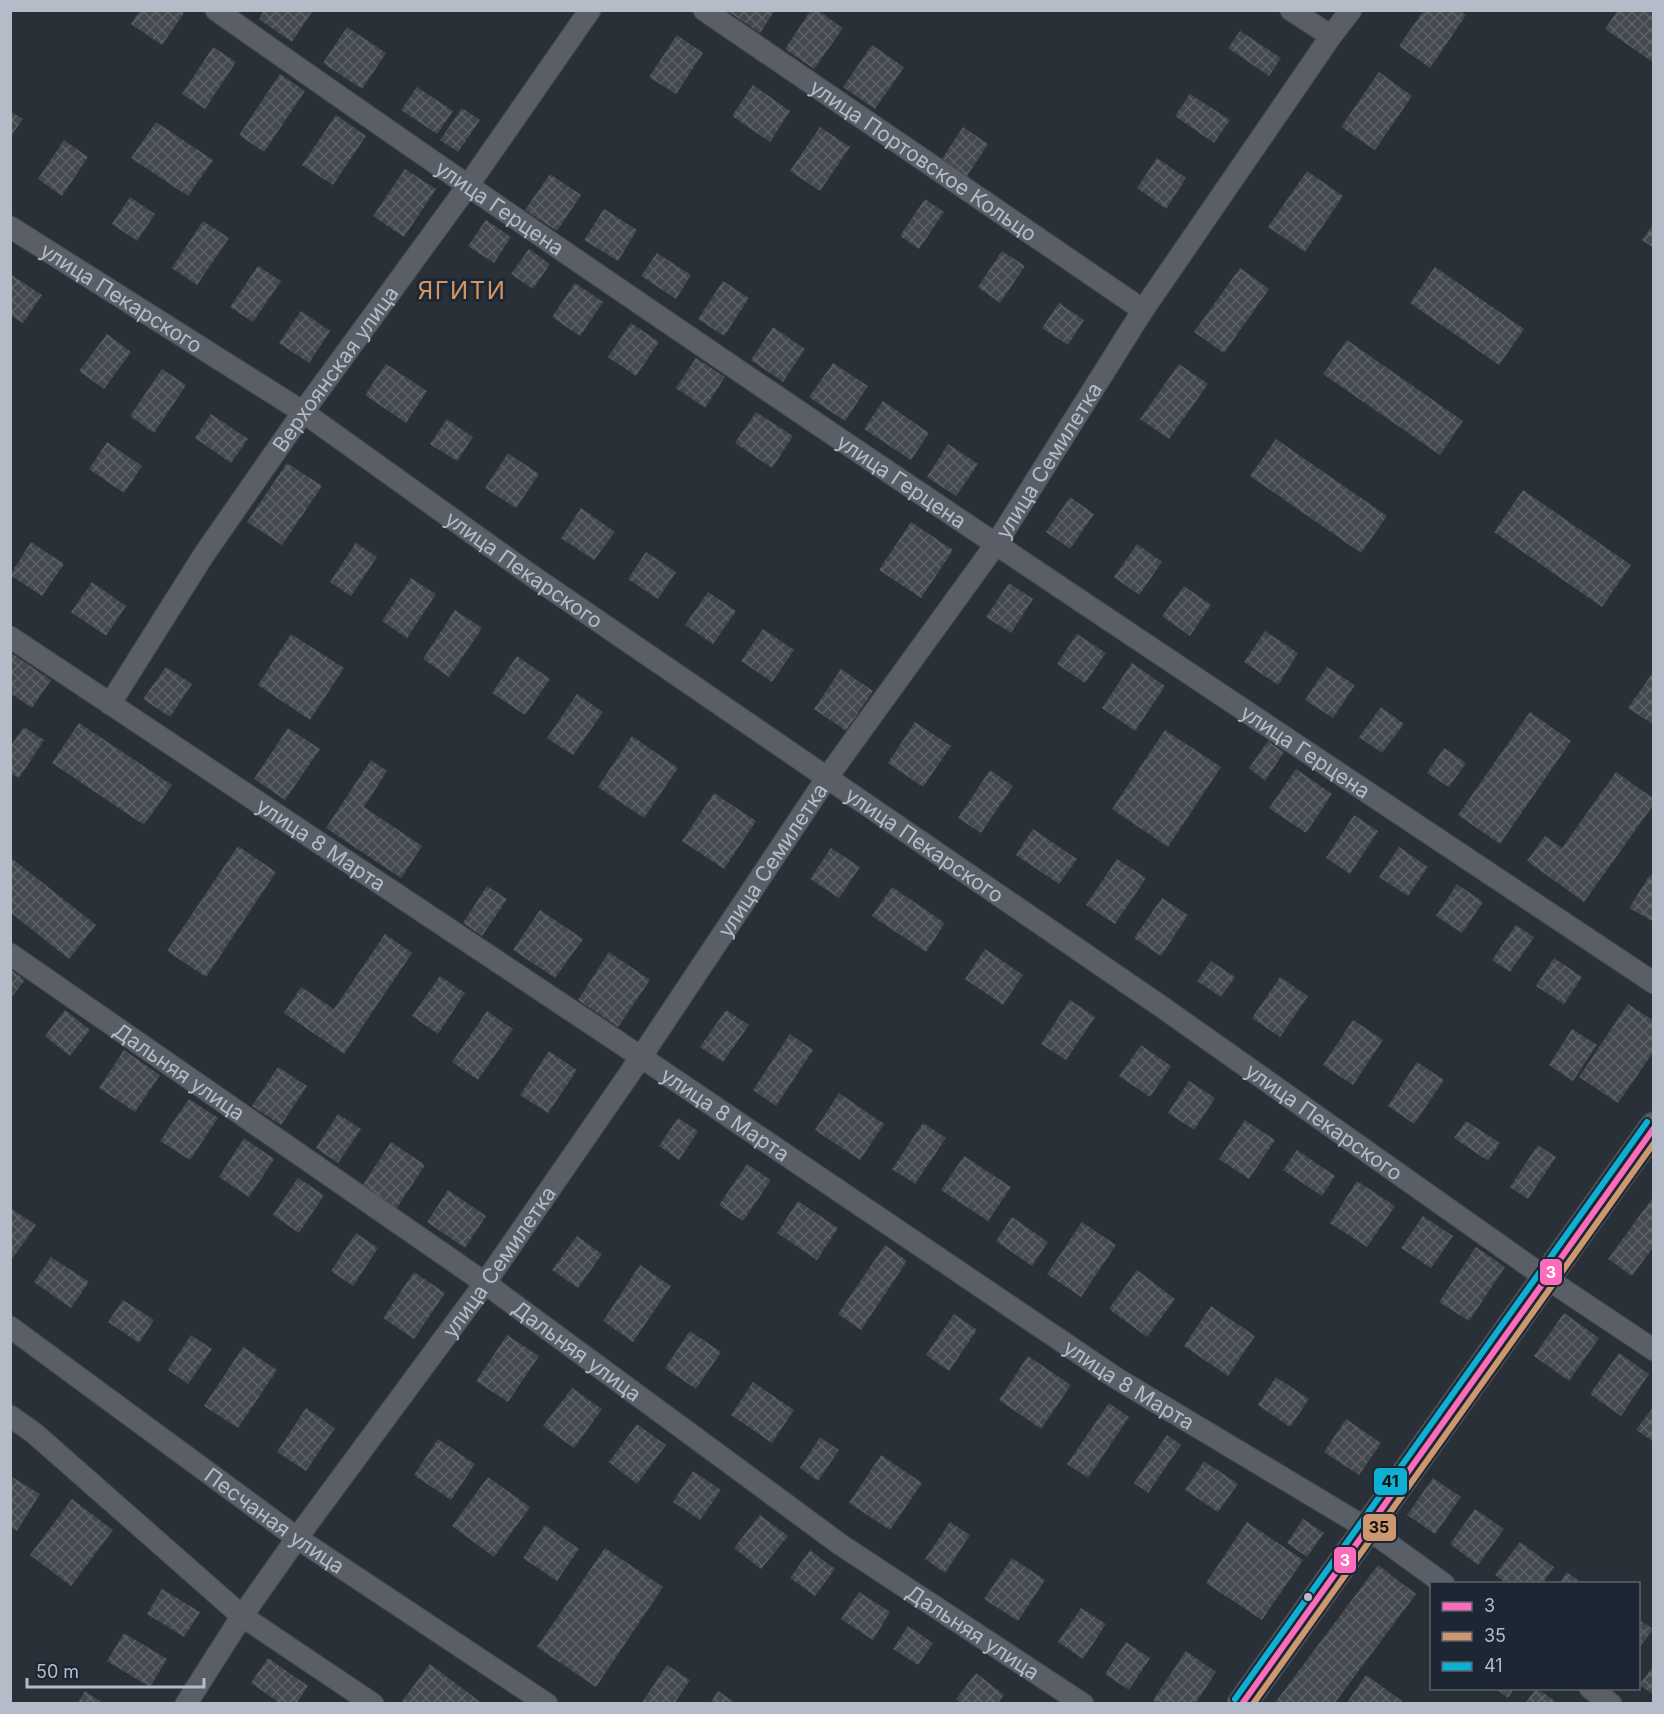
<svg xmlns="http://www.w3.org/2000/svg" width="1664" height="1714" viewBox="0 0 1664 1714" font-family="Inter,sans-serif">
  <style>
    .building { fill: url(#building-cross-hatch) }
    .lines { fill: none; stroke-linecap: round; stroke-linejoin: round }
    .minor-casing { stroke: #484c53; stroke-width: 23 }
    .secondary-casing { stroke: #484c53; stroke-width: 31 }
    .minor { stroke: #5a5e66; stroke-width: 21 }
    .secondary { stroke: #595d64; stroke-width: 28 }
    .bus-1-casing { stroke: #1d2633; stroke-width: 10 }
    .bus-2-casing { stroke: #1d2633; stroke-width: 10 }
    .bus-3-casing { stroke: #1d2633; stroke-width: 10 }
    .bus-1 { stroke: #fb6dba; stroke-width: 6 }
    .bus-2 { stroke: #cd976f; stroke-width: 6 }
    .bus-3 { stroke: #0dafd3; stroke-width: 6 }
    .bus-dot { fill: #b4bcc9; stroke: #1d2633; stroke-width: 2 }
    .labels { text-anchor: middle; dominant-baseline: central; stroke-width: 6; stroke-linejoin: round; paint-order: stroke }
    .street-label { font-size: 21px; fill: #b4bcc9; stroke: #1d2633 }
    .quarter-label { font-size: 24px; letter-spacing: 1.5px; fill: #d59563; stroke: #1d2633 }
    .line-badge { stroke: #1d2633; stroke-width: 2 }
    .badge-label { font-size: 16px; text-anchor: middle; font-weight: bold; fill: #fff }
    .pale-badge-label { font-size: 16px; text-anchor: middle; font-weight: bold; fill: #111 }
  </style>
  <defs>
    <pattern id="building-cross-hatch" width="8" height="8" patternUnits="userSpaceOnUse" patternTransform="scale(1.5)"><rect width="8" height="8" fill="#444950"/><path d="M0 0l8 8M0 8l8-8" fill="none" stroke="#5d6168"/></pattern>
  </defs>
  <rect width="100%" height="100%" fill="#2a3038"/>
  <g class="building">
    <polygon points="140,10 180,10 184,13 162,45 131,24"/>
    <polygon points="264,10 313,10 292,42 259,19"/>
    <polygon points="726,10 775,10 760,33"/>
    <polygon points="811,10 817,10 843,28 814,69 785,49"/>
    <polygon points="1424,10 1459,10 1466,15 1430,68 1399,46"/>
    <polygon points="1618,10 1654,10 1654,63 1605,29"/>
    <polygon points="347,27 386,53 362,89 323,63"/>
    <polygon points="1240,31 1281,58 1269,76 1228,48"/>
    <polygon points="677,35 703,53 676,94 649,77"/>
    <polygon points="872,45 904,67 875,109 843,87"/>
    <polygon points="213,47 236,62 205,109 182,94"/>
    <polygon points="1379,72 1412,96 1375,150 1341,127"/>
    <polygon points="280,74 305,91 264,152 239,135"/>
    <polygon points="753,85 790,111 770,142 732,116"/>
    <polygon points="417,87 453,111 437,134 401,110"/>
    <polygon points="1190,94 1230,120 1214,143 1175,116"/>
    <polygon points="462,108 480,120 458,152 440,140"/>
    <polygon points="10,111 23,119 10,137"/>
    <polygon points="336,115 366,136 333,185 302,165"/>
    <polygon points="156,122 213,160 188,196 131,158"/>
    <polygon points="820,127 850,147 820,191 790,171"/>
    <polygon points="963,127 988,144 963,182 938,165"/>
    <polygon points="64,140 88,157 62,196 38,179"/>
    <polygon points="1157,158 1186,178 1166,209 1137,188"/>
    <polygon points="405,169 436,189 404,237 373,216"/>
    <polygon points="1307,171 1343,196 1305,252 1268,227"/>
    <polygon points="550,174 581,195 557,231 525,210"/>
    <polygon points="130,197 155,214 137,241 112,224"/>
    <polygon points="925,199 944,212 919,249 900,236"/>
    <polygon points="604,209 637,230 618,261 584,240"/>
    <polygon points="486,220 511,237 494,263 468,246"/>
    <polygon points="203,221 229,238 197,285 172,268"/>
    <polygon points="1654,223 1654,248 1642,240"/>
    <polygon points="529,249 550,264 533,289 511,274"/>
    <polygon points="1002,251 1025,266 1000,303 978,287"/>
    <polygon points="657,253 691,275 676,299 641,276"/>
    <polygon points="258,266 281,281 253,322 230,307"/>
    <polygon points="1435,267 1524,329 1499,365 1410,303"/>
    <polygon points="1240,268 1269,289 1224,353 1194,332"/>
    <polygon points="10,274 42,295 23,323 10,315"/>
    <polygon points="723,281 749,298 724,336 698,319"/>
    <polygon points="575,283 603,302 580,336 552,317"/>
    <polygon points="1059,303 1084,320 1068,345 1042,328"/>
    <polygon points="301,311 330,331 309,363 279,343"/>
    <polygon points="631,323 659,342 636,376 608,357"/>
    <polygon points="773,327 805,349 783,382 751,360"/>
    <polygon points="107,334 131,352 104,389 79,371"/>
    <polygon points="1347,340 1463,421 1440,455 1323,374"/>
    <polygon points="696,358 725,377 705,408 676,388"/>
    <polygon points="833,363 868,386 845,421 809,397"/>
    <polygon points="386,364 427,391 406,423 365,395"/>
    <polygon points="1179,364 1208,384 1169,439 1140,419"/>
    <polygon points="162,369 186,385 154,433 130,416"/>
    <polygon points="883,401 929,433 911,460 864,429"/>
    <polygon points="756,412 793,436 772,468 735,443"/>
    <polygon points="211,414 248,439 231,463 195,438"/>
    <polygon points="447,419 473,437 457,461 430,444"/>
    <polygon points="1276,439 1387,516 1361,553 1250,476"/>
    <polygon points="107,442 142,466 124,493 89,469"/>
    <polygon points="948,444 978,464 956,496 927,477"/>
    <polygon points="508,453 539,474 516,508 485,488"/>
    <polygon points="287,463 322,486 282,545 247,522"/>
    <polygon points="1523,490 1631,565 1602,607 1494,532"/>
    <polygon points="1070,497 1094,514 1070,549 1046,532"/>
    <polygon points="581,508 615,532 594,560 561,538"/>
    <polygon points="911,522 953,550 921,598 879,570"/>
    <polygon points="31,542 64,564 42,596 10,575"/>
    <polygon points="356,543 377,557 351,596 330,582"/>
    <polygon points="1137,544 1162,562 1139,595 1114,577"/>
    <polygon points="646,552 676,572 658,599 628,579"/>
    <polygon points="411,578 436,594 407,638 382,621"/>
    <polygon points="92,582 126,606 106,636 71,612"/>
    <polygon points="1009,583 1033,599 1011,633 986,617"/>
    <polygon points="1184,586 1211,605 1190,636 1162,616"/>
    <polygon points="708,592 736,611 713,644 685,625"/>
    <polygon points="455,610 482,628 449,677 423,659"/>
    <polygon points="763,629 794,650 772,682 741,661"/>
    <polygon points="1265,631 1298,653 1278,685 1244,662"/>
    <polygon points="291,634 344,668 310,720 258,685"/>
    <polygon points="1077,634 1106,653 1085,683 1057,664"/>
    <polygon points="10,652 51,680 32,708 10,693"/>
    <polygon points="517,656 550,679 525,715 492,693"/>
    <polygon points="1132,663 1165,686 1135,731 1102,708"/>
    <polygon points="166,667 192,684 170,717 143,699"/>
    <polygon points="1327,667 1355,685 1333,718 1305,700"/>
    <polygon points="841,669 873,691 846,731 814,709"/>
    <polygon points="1654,671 1654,725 1628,708"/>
    <polygon points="577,694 603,712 573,755 547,738"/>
    <polygon points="1381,707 1404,724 1382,753 1359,737"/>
    <polygon points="1530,712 1571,741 1500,844 1458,815"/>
    <polygon points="915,722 951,746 923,787 888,763"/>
    <polygon points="79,723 172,785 144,825 52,763"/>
    <polygon points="24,727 44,740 19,778 10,773 10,747"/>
    <polygon points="288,728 320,749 285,800 254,779"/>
    <polygon points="1165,730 1221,767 1168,847 1112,809"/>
    <polygon points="632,736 678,768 644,818 598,787"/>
    <polygon points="1268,741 1284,752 1265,781 1249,768"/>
    <polygon points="1444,748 1466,763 1449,787 1427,773"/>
    <polygon points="371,760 387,771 364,807 422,846 401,878 326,828"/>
    <polygon points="1296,769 1332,794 1306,833 1269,808"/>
    <polygon points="990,770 1013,786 981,833 958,818"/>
    <polygon points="1616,772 1654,799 1654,804 1584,902 1527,861 1545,836 1562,848"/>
    <polygon points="714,793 756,821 724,869 682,841"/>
    <polygon points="1354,815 1378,831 1350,874 1326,858"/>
    <polygon points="1033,829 1077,859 1059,884 1016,855"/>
    <polygon points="238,846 276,872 206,977 167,951"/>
    <polygon points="1399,847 1428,867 1408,896 1379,877"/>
    <polygon points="831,848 860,867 839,898 810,879"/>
    <polygon points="10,857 96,925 69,959 10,912"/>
    <polygon points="1117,859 1146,878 1115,924 1086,905"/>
    <polygon points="1650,875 1654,877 1654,922 1629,908"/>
    <polygon points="1457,884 1483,902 1462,933 1436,916"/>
    <polygon points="487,886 507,899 482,936 463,923"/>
    <polygon points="892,887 945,923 926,952 872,916"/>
    <polygon points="1162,898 1188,915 1161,956 1134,938"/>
    <polygon points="540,910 583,939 555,978 513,950"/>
    <polygon points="1516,925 1534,937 1510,972 1492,960"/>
    <polygon points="385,934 412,953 344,1054 284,1013 301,987 334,1009"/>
    <polygon points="985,949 1023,975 1003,1005 965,979"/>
    <polygon points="609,952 650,980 618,1027 578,1000"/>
    <polygon points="1554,958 1582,977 1564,1004 1536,986"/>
    <polygon points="1211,961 1235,977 1221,997 1197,981"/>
    <polygon points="10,969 25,980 10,999"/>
    <polygon points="440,976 465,993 438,1034 412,1016"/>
    <polygon points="1280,977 1308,996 1280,1037 1252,1018"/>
    <polygon points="1070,1000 1095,1017 1066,1060 1041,1044"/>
    <polygon points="1628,1004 1654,1021 1654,1051 1618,1103 1579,1077"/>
    <polygon points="65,1010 90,1030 70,1056 45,1036"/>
    <polygon points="726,1010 749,1025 723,1062 700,1047"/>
    <polygon points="487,1011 513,1029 478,1080 452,1062"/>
    <polygon points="1353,1020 1383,1040 1353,1085 1323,1065"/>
    <polygon points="1572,1029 1597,1045 1573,1081 1549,1065"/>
    <polygon points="790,1034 813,1050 776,1106 753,1090"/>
    <polygon points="1141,1045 1171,1066 1150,1097 1119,1076"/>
    <polygon points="124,1050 160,1075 135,1112 99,1088"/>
    <polygon points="549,1051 577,1070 548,1113 520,1095"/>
    <polygon points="1417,1062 1444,1080 1414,1124 1388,1106"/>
    <polygon points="278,1067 307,1086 281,1125 252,1106"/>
    <polygon points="1189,1081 1215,1098 1194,1130 1168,1113"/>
    <polygon points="839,1093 884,1124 860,1160 815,1130"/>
    <polygon points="189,1099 218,1118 190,1160 160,1141"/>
    <polygon points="338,1114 361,1129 338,1163 316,1148"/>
    <polygon points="678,1118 698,1131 679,1160 659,1146"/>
    <polygon points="1245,1120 1275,1140 1249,1179 1219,1159"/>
    <polygon points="1466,1121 1500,1143 1488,1161 1454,1138"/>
    <polygon points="923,1123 946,1138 915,1184 892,1169"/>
    <polygon points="244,1138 274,1159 249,1197 219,1177"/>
    <polygon points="391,1142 425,1165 396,1209 362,1186"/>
    <polygon points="1538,1145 1556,1157 1528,1199 1510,1187"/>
    <polygon points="1297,1150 1335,1176 1322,1196 1283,1170"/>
    <polygon points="964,1156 1011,1187 988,1221 941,1190"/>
    <polygon points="747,1164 771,1180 743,1221 719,1205"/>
    <polygon points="298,1178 324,1195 299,1233 273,1215"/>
    <polygon points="1357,1181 1395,1206 1367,1247 1330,1223"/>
    <polygon points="448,1190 486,1216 465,1248 427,1222"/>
    <polygon points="1654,1196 1654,1246 1632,1276 1608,1259"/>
    <polygon points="798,1201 838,1228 817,1260 777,1233"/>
    <polygon points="10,1208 36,1225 10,1262"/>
    <polygon points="1423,1216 1453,1236 1431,1268 1401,1248"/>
    <polygon points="1012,1217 1048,1242 1032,1266 996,1241"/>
    <polygon points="1082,1222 1116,1245 1081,1297 1047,1274"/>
    <polygon points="356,1233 378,1248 353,1286 331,1271"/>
    <polygon points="577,1236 602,1254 578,1288 552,1270"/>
    <polygon points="885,1245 907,1261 861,1330 838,1314"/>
    <polygon points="1476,1247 1505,1267 1469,1321 1439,1302"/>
    <polygon points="51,1257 89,1282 71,1308 34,1282"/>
    <polygon points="640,1265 671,1286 633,1342 603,1321"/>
    <polygon points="1137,1270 1175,1299 1147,1337 1109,1309"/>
    <polygon points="414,1272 445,1293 414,1339 383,1318"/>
    <polygon points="123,1300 154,1320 139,1343 108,1322"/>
    <polygon points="1211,1306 1255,1336 1228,1376 1184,1346"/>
    <polygon points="1564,1313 1599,1338 1569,1381 1534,1356"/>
    <polygon points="954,1314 977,1330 949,1371 926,1355"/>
    <polygon points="690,1331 721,1352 696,1389 665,1368"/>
    <polygon points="191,1335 212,1349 188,1384 168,1370"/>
    <polygon points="507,1335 539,1356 508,1402 476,1381"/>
    <polygon points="243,1347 277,1370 238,1428 204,1406"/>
    <polygon points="1619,1353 1649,1374 1621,1416 1590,1394"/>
    <polygon points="1028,1356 1071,1385 1041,1429 999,1400"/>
    <polygon points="1276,1377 1309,1399 1290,1427 1258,1405"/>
    <polygon points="753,1382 794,1410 772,1443 731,1415"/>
    <polygon points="572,1388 602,1409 574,1448 543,1426"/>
    <polygon points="1109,1403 1129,1417 1088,1478 1067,1464"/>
    <polygon points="1654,1406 1654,1442 1636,1430"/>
    <polygon points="306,1408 335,1428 306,1471 277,1452"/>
    <polygon points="1346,1419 1381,1443 1359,1475 1324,1452"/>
    <polygon points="637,1424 666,1445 637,1484 609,1462"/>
    <polygon points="1167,1435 1181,1445 1148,1493 1134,1483"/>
    <polygon points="820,1437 839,1450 818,1481 800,1468"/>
    <polygon points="438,1439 475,1464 451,1500 414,1475"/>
    <polygon points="881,1455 922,1483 890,1530 849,1503"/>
    <polygon points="1204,1461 1238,1484 1218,1512 1185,1490"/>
    <polygon points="693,1471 721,1490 700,1520 673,1502"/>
    <polygon points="12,1477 40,1494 17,1531 10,1527 10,1479"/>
    <polygon points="488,1477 530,1507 494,1557 452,1526"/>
    <polygon points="1433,1478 1461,1497 1435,1534 1407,1515"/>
    <polygon points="72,1499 113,1530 71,1586 30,1555"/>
    <polygon points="1475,1509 1504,1529 1478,1565 1450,1544"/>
    <polygon points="760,1515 788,1536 761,1569 734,1548"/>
    <polygon points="1303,1519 1324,1533 1307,1557 1287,1543"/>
    <polygon points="950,1522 970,1535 945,1573 925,1559"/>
    <polygon points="1247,1522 1303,1560 1262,1620 1206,1583"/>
    <polygon points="545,1525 579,1549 557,1581 523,1558"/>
    <polygon points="1520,1542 1554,1567 1542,1584 1507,1584 1495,1575"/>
    <polygon points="605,1548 663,1587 596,1687 537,1647"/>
    <polygon points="810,1550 835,1569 815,1596 790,1578"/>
    <polygon points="1012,1558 1045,1580 1018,1621 984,1599"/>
    <polygon points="1378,1565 1416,1594 1334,1704 1274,1704"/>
    <polygon points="1567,1572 1583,1584 1559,1584"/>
    <polygon points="162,1589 200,1612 184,1637 147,1614"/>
    <polygon points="859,1592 890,1612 873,1640 841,1619"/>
    <polygon points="1081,1608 1106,1624 1083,1659 1058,1642"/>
    <polygon points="1638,1619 1653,1629 1638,1650"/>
    <polygon points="908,1626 933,1643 918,1665 893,1649"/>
    <polygon points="124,1633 167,1659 150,1687 107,1661"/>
    <polygon points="1126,1642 1150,1658 1129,1690 1105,1674"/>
    <polygon points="1186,1651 1216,1672 1195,1704 1158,1704 1153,1700"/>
    <polygon points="268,1658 308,1686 296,1704 281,1704 251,1683"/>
    <polygon points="430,1664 483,1704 400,1704"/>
    <polygon points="667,1665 690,1680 674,1704 641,1704"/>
    <polygon points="1654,1665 1654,1695 1639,1685"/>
    <polygon points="976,1673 1004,1695 997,1704 962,1704 956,1699"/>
    <polygon points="1366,1675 1402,1701 1401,1704 1346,1704"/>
    <polygon points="1495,1688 1514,1688 1508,1698"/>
    <polygon points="1536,1688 1555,1701 1553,1704 1525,1704"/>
    <polygon points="85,1691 104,1704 77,1704"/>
    <polygon points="718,1691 737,1704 710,1704"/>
  </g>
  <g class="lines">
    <defs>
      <g id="minor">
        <path id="s1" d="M216 10C689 343 1172 662 1654 983"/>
        <path id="s2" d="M704 10 1143 310"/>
        <polyline points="1291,10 1331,36"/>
        <path id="s3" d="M10 227 303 412 528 573 1162 1007 1546 1278 1654 1350"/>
        <path id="s4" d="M10 637 641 1057 1116 1378 1368 1529 1444 1584"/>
        <path id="s5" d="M110 704 203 556 303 412 467 187 590 10"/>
        <path id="s6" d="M10 954 485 1283 841 1545 1083 1704"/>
        <path id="s7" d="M10 1327 297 1538 547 1704"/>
        <polyline points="10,1416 34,1433 242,1616 373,1704"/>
        <polyline points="1590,1688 1611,1704"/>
        <path id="s8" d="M186 1704 242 1616 297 1538 485 1283 641 1057 826 779 996 544 1143 310 1331 36 1351 10"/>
      </g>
      <polyline id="secondary" points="1242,1704 1654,1127"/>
    </defs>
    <use href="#minor" class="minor-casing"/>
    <use href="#secondary" class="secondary-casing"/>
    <use href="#minor" class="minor"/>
    <use href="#secondary" class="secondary"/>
    <defs>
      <polyline id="bus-1" points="1242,1704 1654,1128"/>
      <polyline id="bus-2" points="1253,1704 1654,1143"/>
      <polyline id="bus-3" points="1235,1699 1647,1122"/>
    </defs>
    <use href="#bus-1" class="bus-1-casing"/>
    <use href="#bus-2" class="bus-2-casing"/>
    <use href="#bus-3" class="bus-3-casing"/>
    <use href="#bus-1" class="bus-1"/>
    <use href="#bus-2" class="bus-2"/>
    <use href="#bus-3" class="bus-3"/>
  </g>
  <circle class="bus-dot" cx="1308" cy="1597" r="5"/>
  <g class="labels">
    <g class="street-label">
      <text stroke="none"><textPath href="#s2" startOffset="266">улица Портовское Кольцо</textPath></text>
      <text stroke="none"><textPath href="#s1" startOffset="346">улица Герцена</textPath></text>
      <text stroke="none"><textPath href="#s3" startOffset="132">улица Пекарского</textPath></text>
      <text stroke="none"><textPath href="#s5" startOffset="404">Верхоянская улица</textPath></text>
      <text stroke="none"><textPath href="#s8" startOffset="1514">улица Семилетка</textPath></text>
      <text stroke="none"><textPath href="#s1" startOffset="832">улица Герцена</textPath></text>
      <text stroke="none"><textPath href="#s3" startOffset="618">улица Пекарского</textPath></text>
      <text stroke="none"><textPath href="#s1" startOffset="1318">улица Герцена</textPath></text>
      <text stroke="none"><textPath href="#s4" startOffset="374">улица 8 Марта</textPath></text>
      <text stroke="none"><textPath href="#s3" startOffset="1104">улица Пекарского</textPath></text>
      <text stroke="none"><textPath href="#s8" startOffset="1028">улица Семилетка</textPath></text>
      <text stroke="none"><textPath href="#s6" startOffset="206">Дальняя улица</textPath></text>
      <text stroke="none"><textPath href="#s4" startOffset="860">улица 8 Марта</textPath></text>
      <text stroke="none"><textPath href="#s3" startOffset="1590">улица Пекарского</textPath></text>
      <text stroke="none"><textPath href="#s8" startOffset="542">улица Семилетка</textPath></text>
      <text stroke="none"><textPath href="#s6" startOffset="692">Дальняя улица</textPath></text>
      <text stroke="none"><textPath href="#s4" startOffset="1346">улица 8 Марта</textPath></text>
      <text stroke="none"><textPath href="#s7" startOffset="328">Песчаная улица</textPath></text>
      <text stroke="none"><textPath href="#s6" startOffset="1178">Дальняя улица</textPath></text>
    </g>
    <g class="quarter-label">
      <text x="462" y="290">ЯГИТИ</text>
    </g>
  </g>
  <g class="line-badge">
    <rect x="1539" y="1258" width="24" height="28" rx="6" fill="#fb6dba"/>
    <rect x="1373" y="1467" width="35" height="29" rx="6" fill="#0dafd3"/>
    <rect x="1362" y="1513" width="35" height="29" rx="6" fill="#cd976f"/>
    <rect x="1333" y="1546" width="24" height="28" rx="6" fill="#fb6dba"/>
  </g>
  <g class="badge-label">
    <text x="1551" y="1278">3</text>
    <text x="1345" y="1566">3</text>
  </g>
  <g class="pale-badge-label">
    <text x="1390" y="1487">41</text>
    <text x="1379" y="1533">35</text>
  </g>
  <rect width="1664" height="1714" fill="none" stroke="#b4bcc9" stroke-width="24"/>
  <rect x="1430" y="1582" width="210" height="108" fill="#1d2633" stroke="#59626f" stroke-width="1.5"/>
  <rect x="1442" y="1602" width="30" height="9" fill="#fb6dba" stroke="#59626f" stroke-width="1.5"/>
  <text x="1484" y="1612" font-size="18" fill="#b4bcc9">3</text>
  <rect x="1442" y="1632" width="30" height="9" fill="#cd976f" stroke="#59626f" stroke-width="1.5"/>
  <text x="1484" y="1642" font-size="18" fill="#b4bcc9">35</text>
  <rect x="1442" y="1662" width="30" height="9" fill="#0dafd3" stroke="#59626f" stroke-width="1.5"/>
  <text x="1484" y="1672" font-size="18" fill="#b4bcc9">41</text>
  <path d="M27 1678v9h177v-9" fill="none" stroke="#b4bcc9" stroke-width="3"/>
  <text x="36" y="1678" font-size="18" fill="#b4bcc9" stroke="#1d2633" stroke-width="4.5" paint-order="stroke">50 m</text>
</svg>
